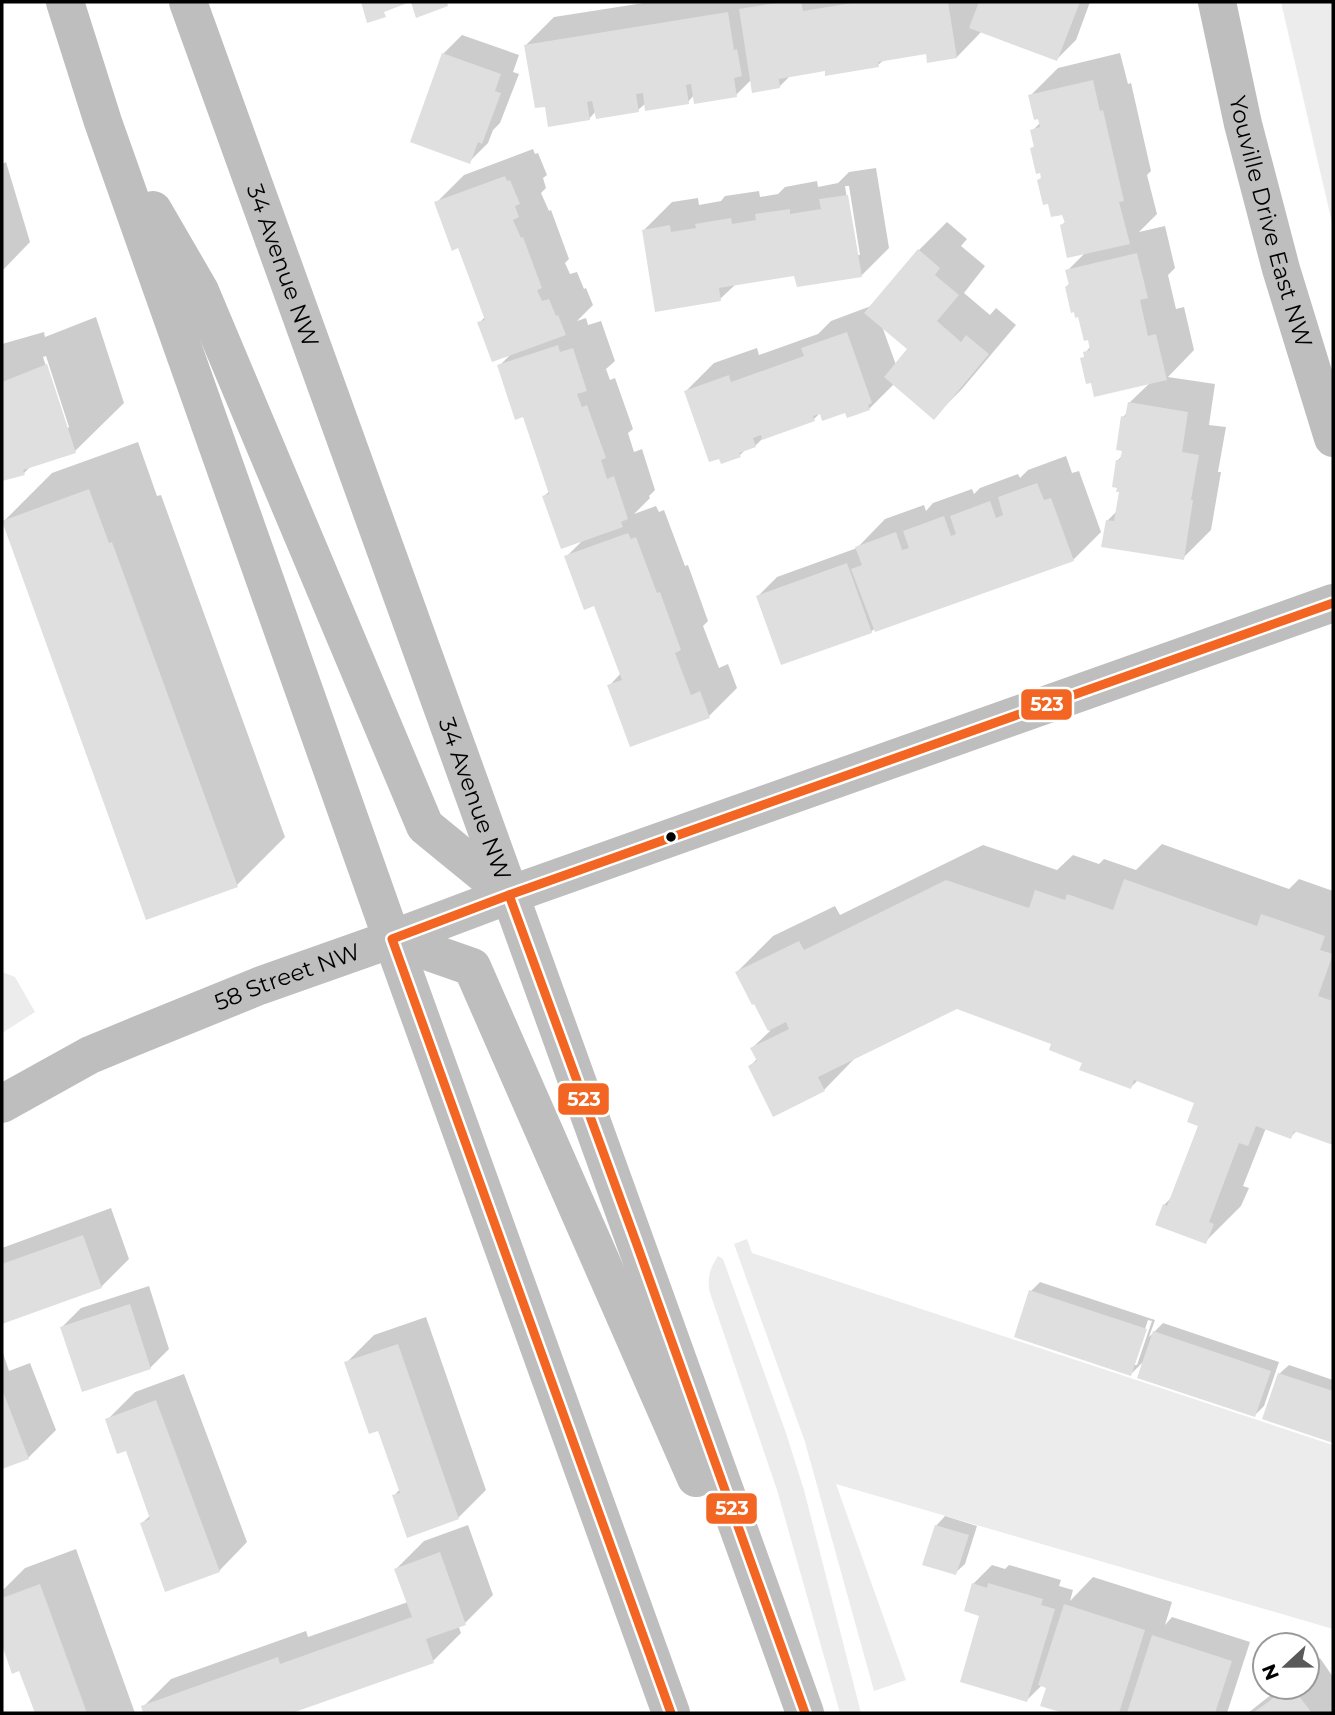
<svg xmlns="http://www.w3.org/2000/svg" width="1335" height="1715" viewBox="0 0 1335 1715" font-family="Montserrat,sans-serif">
  <style>
    .green { fill: #ececec }
    .shadow { fill: #0003; fill-rule: evenodd }
    .building { fill: #dfdfdf }
    .lines { fill: none; stroke-linecap: round; stroke-linejoin: round }
    .minor { stroke: #bebebe; stroke-width: 38 }
    .major { stroke: #bebebe; stroke-width: 38 }
    .bus-1-casing { stroke: #fff; stroke-width: 14 }
    .bus-1 { stroke: #f26522; stroke-width: 9 }
    .bus-dot { fill: #000; stroke: #fff; stroke-width: 2.5 }
    .labels { text-anchor: middle; dominant-baseline: central; stroke-width: 7; stroke-linejoin: round; paint-order: stroke }
    .street-label { font-size: 23px; fill: #000; stroke: #fff }
    .line-badge { stroke: #fff; stroke-width: 2.5 }
    .badge-label { font-size: 19px; text-anchor: middle; font-weight: bold; fill: #fff }
  </style>
  <rect width="100%" height="100%" fill="#fff"/>
  <g class="green">
    <polygon points="1281,2 1333,2 1333,227"/>
    <polygon points="2,972 15,977 35,1012 2,1033"/>
    <polygon points="747,1239 752,1253 1333,1445 1333,1629 836,1484 906,1680 874,1691 805,1442 734,1244"/>
    <path d="M718 1256 723 1259 786 1433 804 1490 861 1713H840L777 1490 710 1293C707 1279 709 1269 718 1256Z"/>
  </g>
  <g class="shadow">
    <polygon points="650,2 1090,2 1076,40 1057,59 982,31 957,57 927,52 884,60 878,65 826,69 790,76 779,87 752,79 736,95 694,95 688,102 646,103 638,110 596,111 589,119 546,105 526,45 554,17"/>
    <polygon points="462,35 519,55 513,72 519,74 500,123 493,130 488,143 469,162 443,54"/>
    <polygon points="1120,53 1128,84 1131,83 1151,171 1147,175 1157,214 1139,232 1165,226 1175,268 1168,275 1176,309 1184,307 1194,350 1168,377 1215,384 1209,425 1226,427 1218,472 1221,472 1211,530 1183,558 1107,521 1118,510 1121,490 1118,460 1123,455 1123,417 1128,412 1129,403 1151,382 1085,356 1085,353 1091,346 1066,287 1070,283 1067,271 1086,252 1062,225 1066,221 1043,177 1032,148 1036,145 1032,131 1041,122 1030,96 1058,68"/>
    <polygon points="533,149 535,154 538,153 547,175 543,178 546,188 541,193 549,211 551,210 569,259 565,263 570,274 577,272 584,289 586,288 593,305 577,321 586,318 588,325 601,321 615,361 606,369 610,380 615,378 633,429 628,433 634,452 642,449 655,490 649,496 650,498 634,514 656,506 659,512 664,510 685,566 688,565 708,621 703,626 719,668 728,664 737,688 709,716 609,686 621,673 595,604 566,557 584,539 544,496 550,491 524,415 499,366 512,353 479,323 485,317 459,246 436,203 464,175"/>
    <polygon points="6,162 30,242 2,271 2,164"/>
    <path d="M876 168 889 248 861 276 796 274 736 284 720 299 644 230 672 202 698 198 699 205 721 201 725 196 759 191 760 197 778 194 785 187 817 181 818 187 838 183 849 172ZM845 186H849L860 255H856Z"/>
    <path d="M947 222 967 239 961 246 985 266 964 293 990 315 996 308 1016 325 962 389 934 417 894 384 869 409 821 412 814 419 764 437 755 446 746 449 740 455 686 391 714 363 757 348 759 355 818 334 831 321 871 306 919 250ZM882 326 910 349 896 365Z"/>
    <path d="M96 317 124 403 75 451 31 466 24 473 2 480V344L44 332 45 337ZM46 356 69 427 67 429 43 357Z"/>
    <polygon points="138,442 157,496 161,495 285,837 237,885 4,521 52,473"/>
    <polygon points="1066,456 1072,473 1079,471 1101,532 1073,560 875,628 871,632 758,596 777,577 857,548 885,519 924,505 926,511 933,503 972,489 974,494 980,488 1018,474 1020,478 1028,470"/>
    <polygon points="1162,844 1289,889 1299,879 1333,891 1333,1143 1297,1130 1291,1137 1266,1128 1243,1186 1249,1188 1241,1206 1205,1242 1164,1205 1172,1197 1200,1125 1196,1102 1138,1080 1131,1087 1053,1043 957,1007 858,1055 824,1090 750,1066 758,1058 752,1048 770,1031 737,972 773,936 835,906 840,915 983,845 1057,870 1073,855 1099,864 1104,859 1136,870"/>
    <polygon points="111,1208 129,1259 101,1287 2,1322 2,1248"/>
    <path d="M1040 1282 1155 1320 1149 1337 1163 1323 1279 1362 1264 1406 1255 1415 1145 1360 1131 1374 1031 1291ZM1148 1320 1152 1321 1137 1365H1133Z"/>
    <polygon points="149,1286 169,1349 150,1368 62,1327 81,1308"/>
    <polygon points="426,1317 486,1490 458,1518 394,1496 400,1489 380,1429 346,1363 374,1335"/>
    <polygon points="2,1350 9,1371 30,1363 56,1430 28,1458 2,1467"/>
    <polygon points="1289,1365 1333,1380 1333,1441 1264,1418 1279,1374"/>
    <polygon points="184,1374 247,1542 219,1571 142,1523 151,1515 127,1449 107,1420 135,1392"/>
    <polygon points="945,1516 977,1526 965,1564 955,1573 936,1526"/>
    <polygon points="468,1525 493,1595 465,1623 458,1625 461,1633 433,1661 286,1713 145,1713 143,1707 171,1679 306,1631 308,1637 408,1602 396,1569 424,1541"/>
    <polygon points="76,1549 135,1713 36,1713 20,1669 13,1672 2,1640 2,1591 25,1568"/>
    <polygon points="992,1565 1005,1569 1009,1565 1061,1580 1059,1586 1073,1590 1070,1601 1093,1577 1172,1602 1165,1625 1172,1617 1250,1642 1227,1713 1069,1713 1042,1705 1048,1687 1042,1685 1027,1700 981,1615 973,1584"/>
    <polygon points="1320,1658 1333,1677 1333,1713 1248,1713 1281,1687 1307,1687 1307,1668"/>
  </g>
  <g class="building">
    <polygon points="361,2 410,2 384,12 386,17 367,23"/>
    <polygon points="411,2 447,2 448,6 416,18"/>
    <polygon points="783,2 801,2 803,11 858,2 948,2 957,58 927,63 926,54 878,62 879,67 825,76 825,71 779,79 780,88 752,93 739,9"/>
    <polygon points="979,2 1080,2 1057,61 969,28"/>
    <polygon points="728,12 734,50 737,49 742,76 734,78 737,97 694,104 691,84 686,85 689,104 645,111 643,93 636,94 639,112 596,119 592,101 587,102 590,120 548,127 545,107 535,108 524,45"/>
    <polygon points="442,53 501,74 495,91 501,93 482,144 478,142 470,164 410,142"/>
    <polygon points="1093,80 1100,111 1103,110 1124,201 1119,202 1130,244 1067,258 1060,225 1065,223 1062,215 1051,217 1048,204 1043,205 1037,180 1041,178 1040,173 1036,174 1030,148 1034,147 1030,130 1040,127 1038,119 1034,120 1028,95"/>
    <polygon points="505,176 507,181 510,180 520,204 515,206 519,217 513,220 521,238 523,237 542,288 537,290 542,301 549,299 556,316 558,315 566,335 492,362 477,322 485,320 458,248 452,251 434,202"/>
    <polygon points="848,195 862,277 797,287 794,276 719,288 721,301 655,312 642,230 670,225 671,232 696,228 695,224 731,218 732,224 756,220 755,214 790,209 790,214 821,209 819,199"/>
    <polygon points="918,249 940,268 935,275 959,295 937,321 961,342 966,335 989,354 934,420 884,377 907,349 864,313"/>
    <polygon points="1137,253 1148,298 1140,300 1148,336 1156,334 1167,380 1094,397 1091,383 1086,384 1080,358 1084,357 1083,352 1090,350 1088,340 1084,341 1078,317 1075,318 1074,312 1071,313 1065,287 1069,285 1065,270"/>
    <polygon points="847,332 872,403 868,405 870,410 847,418 845,413 822,421 820,414 813,416 815,421 762,440 761,435 753,438 756,447 739,453 741,457 721,464 719,459 709,462 684,391 729,375 731,382 804,356 801,348"/>
    <polygon points="558,345 560,352 573,348 587,391 577,394 582,407 587,405 606,458 601,460 607,479 614,476 628,519 621,522 623,527 561,549 542,496 549,494 523,417 515,420 497,365"/>
    <polygon points="47,364 76,453 23,470 25,475 2,481 2,382"/>
    <polygon points="1128,402 1188,412 1182,452 1199,455 1191,500 1193,500 1184,560 1101,547 1106,520 1114,521 1119,492 1116,492 1117,488 1112,487 1116,460 1120,460 1122,451 1116,450 1121,416 1125,417"/>
    <polygon points="1037,483 1044,500 1051,498 1074,561 875,632 851,569 862,565 855,547 896,532 902,550 909,548 903,531 944,516 951,536 956,534 950,516 990,501 996,518 1003,515 998,497"/>
    <polygon points="89,489 109,543 112,542 238,887 146,920 2,521"/>
    <polygon points="628,533 631,539 636,537 657,593 660,592 681,650 675,653 691,695 700,691 710,718 630,747 607,685 622,680 594,606 584,610 564,556"/>
    <polygon points="847,563 872,633 781,665 756,596"/>
    <polygon points="1124,879 1257,926 1261,914 1325,936 1320,950 1333,954 1318,996 1333,1001 1333,1145 1294,1131 1291,1139 1256,1126 1248,1146 1239,1143 1209,1222 1214,1224 1206,1244 1155,1225 1163,1204 1167,1206 1198,1126 1187,1122 1194,1103 1134,1080 1131,1089 1079,1070 1082,1063 1049,1050 1051,1044 957,1009 818,1077 825,1091 773,1117 748,1066 757,1061 750,1048 789,1029 786,1022 768,1031 754,1004 752,1005 735,972 799,941 804,950 946,880 1029,908 1035,890 1065,900 1067,894 1113,910"/>
    <polygon points="83,1235 102,1288 2,1324 2,1264"/>
    <polygon points="1029,1290 1147,1329 1131,1376 1014,1337"/>
    <polygon points="130,1304 151,1369 82,1392 60,1327"/>
    <polygon points="1153,1331 1271,1371 1255,1417 1137,1378"/>
    <polygon points="398,1344 459,1519 407,1538 392,1495 400,1493 378,1431 369,1434 344,1362"/>
    <polygon points="1278,1373 1333,1391 1333,1443 1262,1419"/>
    <polygon points="2,1389 29,1459 2,1469"/>
    <polygon points="156,1400 220,1572 165,1592 140,1523 150,1519 126,1451 117,1454 105,1419"/>
    <polygon points="935,1525 969,1535 956,1575 922,1565"/>
    <polygon points="440,1552 466,1625 426,1639 434,1663 292,1713 143,1713 141,1706 278,1657 280,1664 412,1617 394,1569"/>
    <polygon points="972,1583 987,1588 988,1583 1043,1599 1041,1605 1055,1609 1027,1702 960,1682 979,1616 964,1611"/>
    <polygon points="40,1584 87,1713 35,1713 19,1671 12,1674 2,1645 2,1598"/>
    <polygon points="1064,1604 1145,1630 1119,1713 1063,1713 1040,1706 1046,1688 1038,1685"/>
    <polygon points="1152,1635 1232,1661 1215,1713 1127,1713"/>
    <polygon points="1288,1687 1292,1687 1312,1713 1253,1713"/>
  </g>
  <g class="lines">
    <g class="minor">
      <path id="s1" d="M1217 2 1243 124 1281 269 1333 438"/>
      <path id="s2" d="M2 1104 90 1055 136 1036 259 986 392 939 509 895 1333 603"/>
    </g>
    <g class="major">
      <polyline points="65,2 103,122 392,939 671,1713"/>
      <path id="s3" d="M188 2C393 573 599 1143 805 1713"/>
      <polyline points="153,210 200,291 425,826 507,893"/>
      <polyline points="392,939 472,967 696,1478"/>
    </g>
    <defs>
      <g id="bus-1">
        <polyline points="509,895 636,1242 805,1713"/>
        <polyline points="671,1713 392,939 509,895 1333,603"/>
      </g>
    </defs>
    <use href="#bus-1" class="bus-1-casing"/>
    <use href="#bus-1" class="bus-1"/>
  </g>
  <circle class="bus-dot" cx="671" cy="837" r="6"/>
  <g class="labels">
    <g class="street-label">
      <text stroke="none"><textPath href="#s1" startOffset="226">Youville Drive East NW</textPath></text>
      <text stroke="none"><textPath href="#s3" startOffset="280">34 Avenue NW</textPath></text>
      <text stroke="none"><textPath href="#s3" startOffset="847">34 Avenue NW</textPath></text>
      <text stroke="none"><textPath href="#s2" startOffset="313">58 Street NW</textPath></text>
    </g>
  </g>
  <g class="line-badge">
    <rect x="1020" y="688" width="53" height="33" rx="7" fill="#f26522"/>
    <rect x="557" y="1082" width="53" height="34" rx="7" fill="#f26522"/>
    <rect x="705" y="1492" width="53" height="33" rx="7" fill="#f26522"/>
  </g>
  <g class="badge-label">
    <text x="1047" y="711">523</text>
    <text x="584" y="1106">523</text>
    <text x="732" y="1515">523</text>
  </g>
  <rect width="1335" height="1715" fill="none" stroke="#000000" stroke-width="7"/>
  <g transform="translate(1286 1666) rotate(248)"><circle r="33" fill="#ffffff" stroke="#999999" stroke-width="2"/>
  <path d="M0-5L12 26L0 18L-12 26Z" fill="#595959"/>
  <text y="-10" font-size="19" font-weight="bold" text-anchor="middle" fill="#000000">N</text>
  </g>
</svg>
